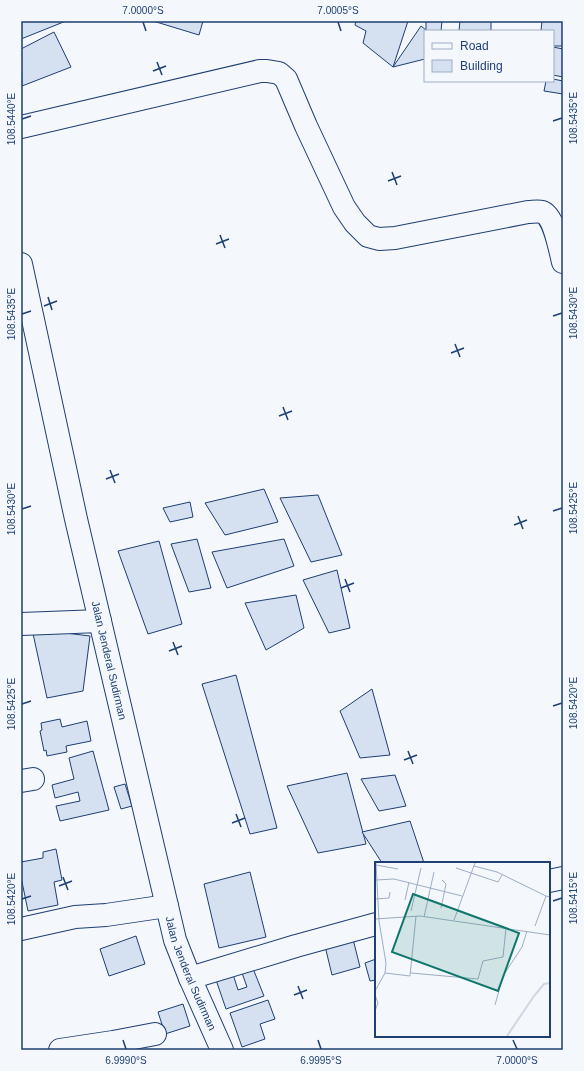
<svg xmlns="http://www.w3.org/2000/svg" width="584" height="1071" viewBox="0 0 584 1071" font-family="Arial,sans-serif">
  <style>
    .building { fill: #d5e0f0; stroke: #1d3f73 }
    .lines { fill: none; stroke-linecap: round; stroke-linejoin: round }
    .minor-casing { stroke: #1d3f73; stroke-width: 24 }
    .major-casing { stroke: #1d3f73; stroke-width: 24 }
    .minor { stroke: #f4f7fb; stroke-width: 22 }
    .major { stroke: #f4f7fb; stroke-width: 22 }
    .ticks { fill: none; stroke: #1d3f73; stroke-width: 1.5 }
    .labels { text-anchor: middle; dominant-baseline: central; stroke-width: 3; stroke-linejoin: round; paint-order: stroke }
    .street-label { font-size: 11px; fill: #1d3f73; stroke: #f4f7fb }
    .inset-river { fill: none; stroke: #cfd7e4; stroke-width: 2 }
    .inset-road { fill: none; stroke: #9eadc5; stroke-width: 1 }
    .view { fill: #0f766e; fill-opacity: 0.15; stroke: #0f766e; stroke-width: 2 }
    .inset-edge { fill: none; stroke: #1d3f73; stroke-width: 2 }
    .neatline { fill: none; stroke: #1d3f73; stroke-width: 1.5 }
    .ticks-label { font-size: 10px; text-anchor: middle; fill: #1d3f73 }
  </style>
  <rect width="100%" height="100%" fill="#f4f7fb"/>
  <g class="building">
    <polygon points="21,21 66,21 21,39"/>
    <polygon points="153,21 203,21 199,35"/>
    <polygon points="356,21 408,21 393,67 363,43 366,31 355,25"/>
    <polygon points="426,21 442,21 441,31 425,31 425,59 393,67 421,26 426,30"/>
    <polygon points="460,21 491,21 491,31 459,31"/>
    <polygon points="542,21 563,21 563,46 553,46 553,31 541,31"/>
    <polygon points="54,32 71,67 22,86 21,49"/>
    <polygon points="553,47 563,49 563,77 553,75"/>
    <polygon points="553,79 563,81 563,94 544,91 546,81 553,81"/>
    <polygon points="264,489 278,522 225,535 205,503"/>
    <polygon points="318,495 342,555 311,562 280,498"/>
    <polygon points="190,502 193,517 170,522 163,508"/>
    <polygon points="197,539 211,588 189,592 171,544"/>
    <polygon points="284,539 294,566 227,588 212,552"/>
    <polygon points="159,541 182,624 148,634 118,551"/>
    <polygon points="337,570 350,628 329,633 303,580"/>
    <polygon points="296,595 304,628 266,650 245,603"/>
    <polygon points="32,629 90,636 83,691 47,698"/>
    <polygon points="236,675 277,828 250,834 202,684"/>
    <polygon points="372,689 390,755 360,758 340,711"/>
    <polygon points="60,719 62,727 87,721 91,741 66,746 67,752 47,756 46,750 44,751 40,731 42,730 41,723"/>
    <polygon points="93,751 109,810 60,821 56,806 80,801 78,792 55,798 52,785 74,779 69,758"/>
    <polygon points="347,773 366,844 318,853 287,786"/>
    <polygon points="395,775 406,806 379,811 361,779"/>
    <polygon points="125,784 132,806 121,809 114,787"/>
    <polygon points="410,821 424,863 382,863 362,832"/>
    <polygon points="56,849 62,880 54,882 58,905 28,911 21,877 21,862 43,858 43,852"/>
    <polygon points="250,872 266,937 219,948 204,884"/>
    <polygon points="136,936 145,964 109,976 100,949"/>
    <polygon points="353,939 360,967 332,975 325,946"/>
    <polygon points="376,959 376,980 370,981 365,963"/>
    <polygon points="252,966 264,996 226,1009 215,977 232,971 238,990 247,987 241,970"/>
    <polygon points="268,1000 275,1019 260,1024 265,1039 242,1047 230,1013"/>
    <polygon points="183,1004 190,1026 165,1034 158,1012"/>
  </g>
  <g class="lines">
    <defs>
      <g id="minor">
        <path d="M21 127 260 71H267L279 73 286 79 306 126 344 207 355 223 368 236 379 239 395 238 528 212C532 212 538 211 542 212 554 216 560 250 563 262"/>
        <polyline points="21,624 100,621"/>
        <polyline points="21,781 33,779"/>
        <polyline points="549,881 563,878"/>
        <polyline points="21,929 75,917 106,915 167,906"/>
        <polyline points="190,978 296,946 376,924"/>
        <polyline points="60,1050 113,1042 155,1034"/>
      </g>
      <g id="major">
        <path id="s1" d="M21 264 76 519 175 940 190 978 222 1050"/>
      </g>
    </defs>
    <use href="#minor" class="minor-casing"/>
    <use href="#major" class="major-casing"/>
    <use href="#minor" class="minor"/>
    <use href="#major" class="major"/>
  </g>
  <path class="ticks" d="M143 22 146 31M338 22 341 31M157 62 162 75M153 71 166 66M22 119 31 116M553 121 562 118M392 172 397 185M388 181 401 176M220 235 225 248M216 244 229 239M48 297 52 310M44 306 57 301M22 314 31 311M553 316 562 313M455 344 460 357M451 353 464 348M283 407 288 420M279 416 292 411M110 470 115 483M106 479 119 474M22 509 31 506M553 511 562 508M518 516 523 529M514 525 527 520M345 579 350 592M341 588 354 583M173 642 178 655M169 651 182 646M22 704 31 701M553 706 562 703M408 751 413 764M404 760 417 755M236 814 241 827M232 823 245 818M63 877 68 890M59 886 72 881M22 899 31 896M553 901 562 898M298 986 303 999M294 995 307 990M123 1040 126 1049M318 1040 321 1049M513 1040 517 1049"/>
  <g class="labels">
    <g class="street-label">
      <text stroke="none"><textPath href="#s1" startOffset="406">Jalan Jenderal Sudirman</textPath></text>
      <text stroke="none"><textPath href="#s1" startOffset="730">Jalan Jenderal Sudirman</textPath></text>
    </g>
  </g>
  <g transform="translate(375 862)">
    <rect width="175" height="175" fill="#f4f7fb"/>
    <path class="inset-river" d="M132 174 159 134 169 122 175 121"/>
    <path class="inset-road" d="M1 3 23 7M99 4 122 10 171 34M81 6 123 20 127 13M1 18 19 17 87 34M0 37 14 36 15 30M30 38 34 20M66 46 71 22 67 18M36 49 46 6M49 55 59 10M0 57 45 54 175 73M79 58 100 1M160 64 171 34 175 35M10 111 35 114 41 54M36 111 103 117 108 99 128 95 131 66M0 129 10 111 11 101 4 59 1 1M0 133 3 141 0 149M120 143 128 114 147 85 152 69"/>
    <path class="view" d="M38 32 144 71 123 129 17 90Z"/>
    <rect width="175" height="175" class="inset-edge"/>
  </g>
  <rect width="584" height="1071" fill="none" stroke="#f4f7fb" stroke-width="44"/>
  <rect x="424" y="30" width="130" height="52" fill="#f4f7fb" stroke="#9eadc5"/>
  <rect x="432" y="43" width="20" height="6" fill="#f4f7fb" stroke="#9eadc5"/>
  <text x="460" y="50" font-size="12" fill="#1d3f73">Road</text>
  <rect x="432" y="60" width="20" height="12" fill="#d5e0f0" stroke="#9eadc5"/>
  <text x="460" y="70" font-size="12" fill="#1d3f73">Building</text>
  <rect x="22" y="22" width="540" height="1027" class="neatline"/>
  <g class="ticks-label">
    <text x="143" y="14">7.0000°S</text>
    <text x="338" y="14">7.0005°S</text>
    <text transform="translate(573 118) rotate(-90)" y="4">108.5435°E</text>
    <text transform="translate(11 119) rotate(-90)" y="4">108.5440°E</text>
    <text transform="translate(573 313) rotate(-90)" y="4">108.5430°E</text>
    <text transform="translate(11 314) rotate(-90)" y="4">108.5435°E</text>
    <text transform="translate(573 508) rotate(-90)" y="4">108.5425°E</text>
    <text transform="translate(11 509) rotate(-90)" y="4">108.5430°E</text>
    <text transform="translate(573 703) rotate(-90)" y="4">108.5420°E</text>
    <text transform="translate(11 704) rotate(-90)" y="4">108.5425°E</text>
    <text transform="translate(573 898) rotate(-90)" y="4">108.5415°E</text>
    <text transform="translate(11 899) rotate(-90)" y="4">108.5420°E</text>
    <text x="126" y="1064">6.9990°S</text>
    <text x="321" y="1064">6.9995°S</text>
    <text x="517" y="1064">7.0000°S</text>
  </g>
</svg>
